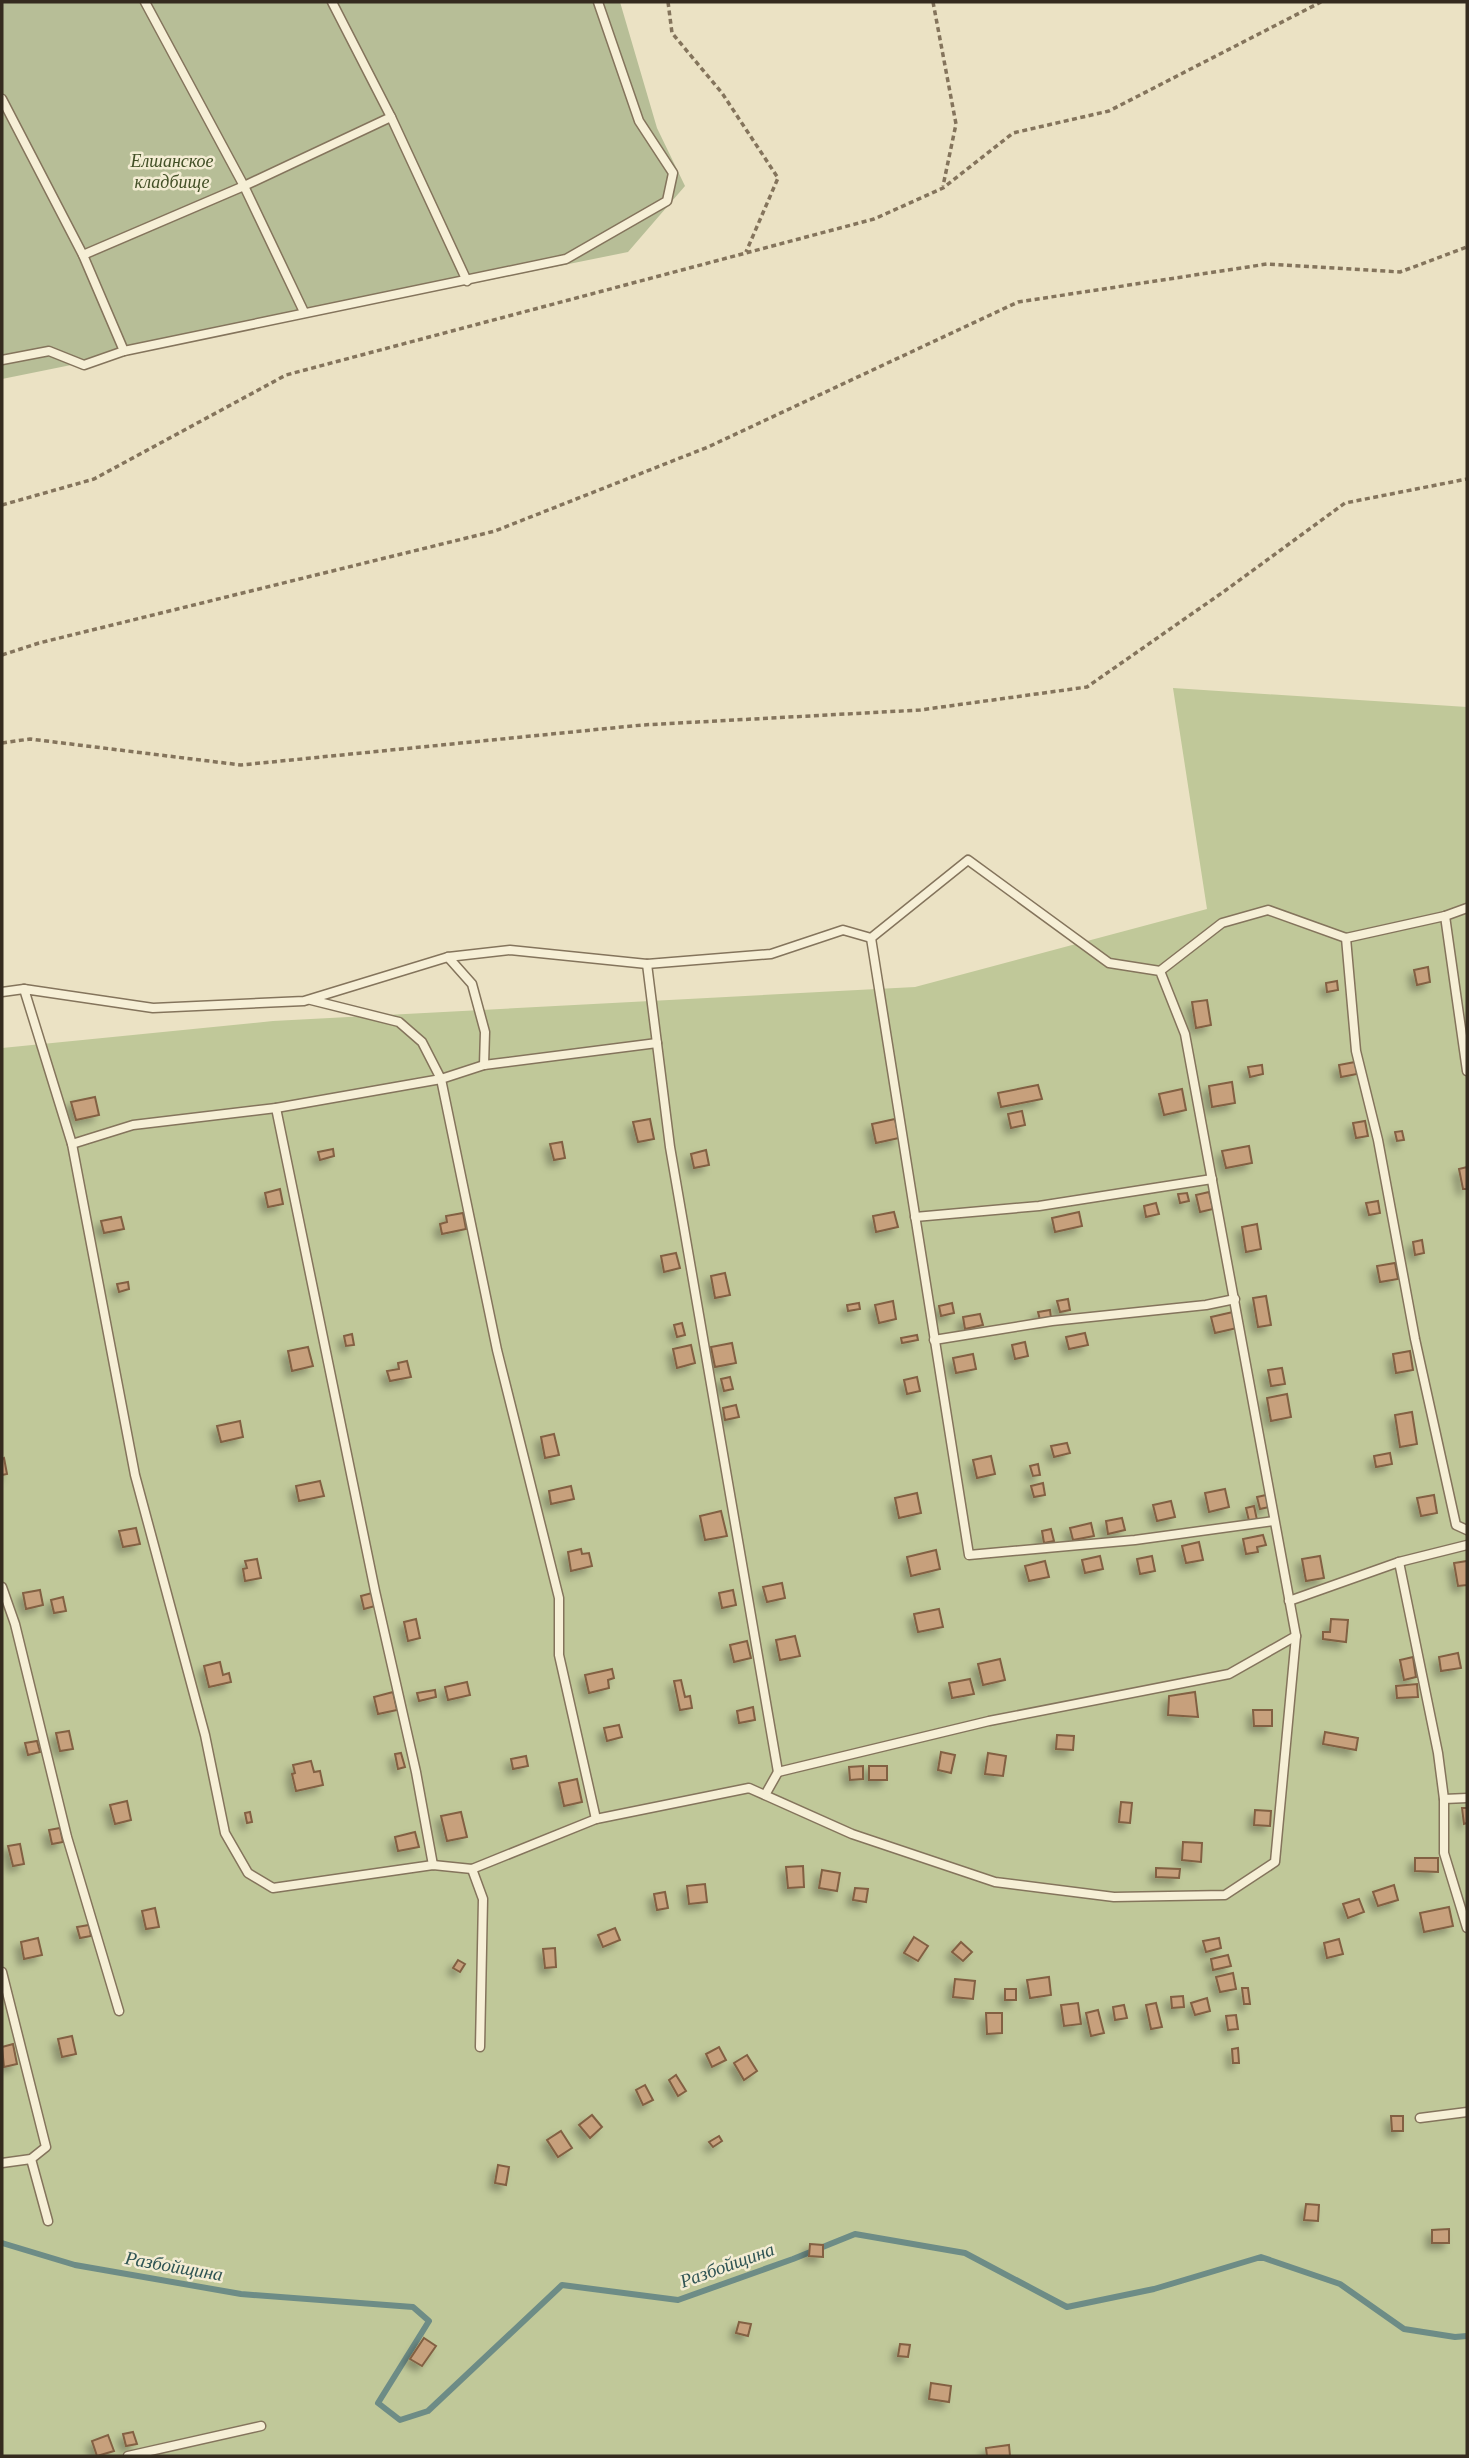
<svg xmlns="http://www.w3.org/2000/svg" width="1469" height="2458" viewBox="0 0 1469 2458" font-family="'Libre Baskerville',serif">
  <style>
    .green { fill: #c0c899 }
    .cemetery { fill: #b7be97 }
    .lines { fill: none; stroke-linecap: round; stroke-linejoin: round }
    .stream { stroke: #6d8c86; stroke-width: 6 }
    .building { fill: #c7a07c; stroke: #826043; stroke-width: 2; filter: url(#shadow) }
    .lane-casing { stroke: #84745c; stroke-width: 11 }
    .path { stroke: #84745c; stroke-width: 3.5; stroke-dasharray: 5 3.5; stroke-linecap: butt }
    .lane { stroke: #f6efd6; stroke-width: 8 }
    .labels { text-anchor: middle; dominant-baseline: central; stroke-width: 5; stroke-linejoin: round; paint-order: stroke }
    .park-label { font-size: 18px; font-style: italic; fill: #435027; stroke: #f3ecd3 }
    .water-label { font-size: 19px; font-style: italic; fill: #2f5454; stroke: #f3ecd3 }
  </style>
  <defs>
    <filter id="shadow"><feDropShadow dx="-5.5" dy="5.5" stdDeviation="3.5" flood-color="#0004"/></filter>
  </defs>
  <rect width="100%" height="100%" fill="#ebe2c4"/>
  <polygon class="green" points="1173,688 1467,707 1467,2456 2,2456 2,1048 273,1021 915,987 1207,909"/>
  <polygon class="cemetery" points="2,2 620,2 657,128 685,186 628,252 2,379"/>
  <g class="lines">
    <polyline class="stream" points="2,2243 75,2265 241,2294 413,2307 429,2321 378,2403 400,2420 428,2411 562,2285 678,2300 793,2259 855,2234 965,2253 1067,2307 1154,2289 1261,2257 1340,2284 1404,2329 1455,2337 1467,2336"/>
  </g>
  <g class="building">
    <polygon points="1428,967 1430,982 1417,985 1414,970"/>
    <polygon points="1337,981 1338,990 1327,992 1326,983"/>
    <polygon points="1207,1000 1211,1025 1196,1028 1192,1002"/>
    <polygon points="1355,1062 1357,1074 1341,1077 1339,1065"/>
    <polygon points="1262,1065 1263,1074 1250,1077 1248,1067"/>
    <polygon points="1232,1082 1235,1103 1212,1107 1209,1086"/>
    <polygon points="1038,1085 1042,1099 1001,1107 998,1093"/>
    <polygon points="1182,1089 1186,1110 1164,1115 1159,1094"/>
    <polygon points="95,1097 99,1115 76,1120 71,1102"/>
    <polygon points="1022,1111 1025,1125 1011,1128 1008,1114"/>
    <polygon points="650,1119 654,1139 638,1142 633,1122"/>
    <polygon points="895,1119 899,1138 876,1143 872,1124"/>
    <polygon points="1365,1121 1368,1136 1356,1138 1353,1123"/>
    <polygon points="1402,1131 1404,1140 1397,1141 1395,1132"/>
    <polygon points="562,1142 565,1158 554,1160 550,1144"/>
    <polygon points="1249,1146 1252,1163 1226,1168 1222,1151"/>
    <polygon points="333,1149 334,1156 320,1160 318,1152"/>
    <polygon points="706,1150 709,1165 694,1168 691,1154"/>
    <polygon points="1467,1167 1467,1189 1463,1189 1459,1169"/>
    <polygon points="280,1189 283,1204 268,1207 265,1193"/>
    <polygon points="1209,1192 1213,1209 1200,1212 1196,1195"/>
    <polygon points="1187,1193 1189,1201 1180,1203 1178,1194"/>
    <polygon points="1378,1201 1380,1213 1369,1215 1366,1203"/>
    <polygon points="1156,1203 1159,1214 1146,1217 1144,1206"/>
    <polygon points="894,1212 898,1227 876,1232 873,1216"/>
    <polygon points="1079,1212 1082,1226 1055,1232 1052,1218"/>
    <polygon points="463,1213 466,1229 442,1234 440,1224 447,1222 446,1216"/>
    <polygon points="121,1217 124,1229 104,1233 101,1221"/>
    <polygon points="1257,1224 1261,1249 1246,1252 1242,1227"/>
    <polygon points="1422,1240 1424,1253 1415,1255 1413,1242"/>
    <polygon points="676,1253 680,1268 664,1272 661,1256"/>
    <polygon points="1395,1263 1398,1279 1380,1282 1377,1266"/>
    <polygon points="725,1273 730,1295 715,1298 711,1276"/>
    <polygon points="128,1282 129,1289 119,1292 117,1284"/>
    <polygon points="1266,1296 1271,1325 1258,1327 1253,1298"/>
    <polygon points="1068,1299 1070,1310 1060,1312 1057,1301"/>
    <polygon points="893,1301 896,1319 879,1323 875,1305"/>
    <polygon points="859,1303 860,1309 848,1311 847,1305"/>
    <polygon points="952,1303 954,1313 941,1316 939,1306"/>
    <polygon points="1050,1310 1051,1318 1040,1320 1038,1312"/>
    <polygon points="1233,1312 1237,1328 1215,1333 1211,1317"/>
    <polygon points="980,1314 983,1325 965,1329 963,1317"/>
    <polygon points="682,1323 685,1335 677,1337 674,1325"/>
    <polygon points="1085,1333 1088,1345 1069,1349 1066,1337"/>
    <polygon points="352,1334 354,1345 346,1346 344,1336"/>
    <polygon points="917,1335 918,1340 902,1343 901,1338"/>
    <polygon points="1025,1342 1028,1356 1015,1359 1012,1345"/>
    <polygon points="732,1343 736,1363 715,1367 711,1347"/>
    <polygon points="691,1345 695,1363 677,1368 673,1349"/>
    <polygon points="308,1347 313,1366 292,1371 288,1351"/>
    <polygon points="1410,1351 1413,1370 1396,1373 1393,1354"/>
    <polygon points="973,1354 976,1369 956,1373 953,1358"/>
    <polygon points="407,1361 411,1377 390,1381 387,1371 399,1369 398,1363"/>
    <polygon points="1282,1368 1285,1384 1271,1386 1268,1370"/>
    <polygon points="730,1377 733,1389 724,1391 721,1379"/>
    <polygon points="917,1377 920,1391 907,1394 904,1380"/>
    <polygon points="1287,1394 1291,1417 1271,1421 1267,1398"/>
    <polygon points="736,1405 739,1417 725,1420 723,1408"/>
    <polygon points="1412,1412 1417,1444 1400,1447 1395,1415"/>
    <polygon points="240,1421 243,1437 221,1442 217,1426"/>
    <polygon points="554,1434 559,1455 545,1458 541,1437"/>
    <polygon points="1067,1443 1070,1453 1054,1457 1051,1446"/>
    <polygon points="1390,1453 1392,1464 1376,1467 1374,1456"/>
    <polygon points="991,1456 995,1474 977,1478 973,1460"/>
    <polygon points="4,1458 7,1474 2,1475 2,1459"/>
    <polygon points="1038,1464 1040,1475 1033,1476 1030,1466"/>
    <polygon points="320,1481 324,1496 299,1501 296,1486"/>
    <polygon points="1043,1483 1045,1495 1034,1497 1031,1486"/>
    <polygon points="571,1486 574,1499 551,1504 549,1491"/>
    <polygon points="1225,1489 1229,1507 1209,1512 1205,1493"/>
    <polygon points="917,1493 921,1513 899,1518 895,1498"/>
    <polygon points="1266,1495 1269,1507 1260,1509 1257,1497"/>
    <polygon points="1434,1495 1437,1513 1421,1516 1417,1498"/>
    <polygon points="1171,1501 1175,1517 1157,1521 1153,1505"/>
    <polygon points="1254,1506 1257,1520 1249,1521 1246,1508"/>
    <polygon points="721,1511 727,1536 705,1540 700,1516"/>
    <polygon points="1122,1518 1125,1530 1108,1534 1106,1521"/>
    <polygon points="1091,1523 1094,1536 1073,1540 1070,1528"/>
    <polygon points="136,1528 140,1544 123,1547 119,1531"/>
    <polygon points="1051,1529 1054,1541 1044,1543 1042,1531"/>
    <polygon points="1263,1535 1266,1545 1257,1547 1258,1552 1246,1554 1243,1539"/>
    <polygon points="1199,1542 1203,1560 1186,1563 1182,1546"/>
    <polygon points="581,1549 582,1554 589,1553 592,1566 571,1571 568,1552"/>
    <polygon points="936,1550 940,1569 911,1576 907,1557"/>
    <polygon points="1100,1556 1103,1569 1085,1573 1082,1560"/>
    <polygon points="1152,1556 1155,1571 1140,1574 1137,1559"/>
    <polygon points="1320,1556 1324,1578 1306,1581 1302,1559"/>
    <polygon points="257,1559 261,1578 245,1581 243,1569 247,1568 245,1561"/>
    <polygon points="1045,1561 1049,1577 1029,1581 1025,1566"/>
    <polygon points="1467,1561 1467,1585 1458,1586 1454,1563"/>
    <polygon points="782,1583 785,1598 767,1602 763,1587"/>
    <polygon points="40,1590 43,1605 26,1609 23,1593"/>
    <polygon points="733,1590 736,1605 722,1608 719,1593"/>
    <polygon points="372,1593 375,1606 364,1609 361,1596"/>
    <polygon points="63,1597 66,1611 54,1613 51,1600"/>
    <polygon points="939,1609 943,1627 918,1632 914,1614"/>
    <polygon points="416,1619 420,1638 408,1641 404,1622"/>
    <polygon points="1331,1619 1348,1620 1346,1642 1323,1639 1323,1632 1330,1632"/>
    <polygon points="795,1636 800,1656 780,1660 776,1640"/>
    <polygon points="747,1641 751,1658 734,1662 730,1645"/>
    <polygon points="1458,1653 1461,1668 1441,1671 1439,1657"/>
    <polygon points="1413,1657 1416,1677 1404,1680 1400,1660"/>
    <polygon points="1000,1659 1005,1680 983,1685 978,1664"/>
    <polygon points="220,1662 223,1675 229,1673 231,1682 209,1687 204,1666"/>
    <polygon points="612,1669 614,1678 608,1680 609,1688 589,1693 585,1675"/>
    <polygon points="970,1679 974,1694 952,1698 949,1683"/>
    <polygon points="681,1680 685,1697 690,1696 692,1708 680,1710 674,1681"/>
    <polygon points="467,1682 470,1695 448,1700 445,1687"/>
    <polygon points="1417,1684 1418,1697 1397,1698 1396,1686"/>
    <polygon points="435,1690 436,1697 419,1701 417,1693"/>
    <polygon points="393,1692 397,1710 378,1714 374,1697"/>
    <polygon points="1195,1692 1198,1717 1168,1715 1169,1696"/>
    <polygon points="753,1707 755,1720 739,1723 737,1711"/>
    <polygon points="1253,1710 1272,1710 1272,1726 1254,1726"/>
    <polygon points="619,1725 622,1737 607,1741 604,1728"/>
    <polygon points="69,1731 73,1749 60,1751 56,1733"/>
    <polygon points="1325,1732 1358,1738 1356,1750 1323,1744"/>
    <polygon points="1057,1735 1074,1736 1073,1750 1056,1749"/>
    <polygon points="37,1741 40,1752 28,1755 25,1743"/>
    <polygon points="941,1752 955,1755 951,1773 938,1770"/>
    <polygon points="401,1753 405,1767 398,1769 395,1754"/>
    <polygon points="988,1753 1006,1756 1003,1776 985,1774"/>
    <polygon points="526,1756 528,1766 513,1769 511,1759"/>
    <polygon points="311,1761 314,1772 320,1771 323,1785 296,1791 292,1774 295,1773 293,1765"/>
    <polygon points="863,1766 863,1779 850,1780 849,1767"/>
    <rect x="869" y="1766" width="18" height="14"/>
    <polygon points="577,1779 582,1802 564,1806 559,1783"/>
    <polygon points="127,1801 131,1820 115,1824 110,1805"/>
    <polygon points="1121,1802 1132,1803 1130,1823 1119,1822"/>
    <polygon points="1462,1808 1467,1808 1467,1823 1464,1824"/>
    <polygon points="1255,1810 1271,1811 1270,1826 1254,1825"/>
    <polygon points="250,1812 252,1822 247,1823 245,1813"/>
    <polygon points="461,1812 467,1837 447,1841 441,1816"/>
    <polygon points="60,1828 63,1842 52,1844 49,1830"/>
    <polygon points="415,1832 419,1847 398,1851 395,1837"/>
    <polygon points="1183,1842 1202,1843 1201,1862 1182,1860"/>
    <polygon points="20,1844 24,1864 13,1866 8,1846"/>
    <polygon points="1415,1858 1438,1858 1438,1872 1415,1871"/>
    <polygon points="803,1866 804,1887 788,1888 786,1867"/>
    <polygon points="1156,1868 1180,1869 1179,1878 1156,1877"/>
    <polygon points="822,1870 840,1873 837,1891 819,1888"/>
    <polygon points="705,1884 707,1902 689,1904 687,1886"/>
    <polygon points="1394,1885 1398,1900 1378,1906 1373,1892"/>
    <polygon points="855,1888 868,1889 866,1902 853,1900"/>
    <polygon points="665,1892 668,1908 657,1910 654,1894"/>
    <polygon points="1359,1899 1364,1912 1348,1918 1343,1904"/>
    <polygon points="1449,1907 1453,1926 1424,1932 1420,1913"/>
    <polygon points="155,1908 159,1927 146,1929 142,1911"/>
    <polygon points="89,1925 91,1936 80,1938 77,1927"/>
    <polygon points="615,1928 620,1940 603,1947 598,1935"/>
    <polygon points="914,1937 928,1946 918,1961 904,1953"/>
    <polygon points="38,1938 42,1955 24,1959 21,1942"/>
    <polygon points="1219,1938 1221,1948 1206,1952 1203,1941"/>
    <polygon points="1339,1939 1343,1954 1327,1958 1324,1943"/>
    <polygon points="961,1942 972,1952 963,1961 952,1952"/>
    <polygon points="555,1948 556,1967 545,1968 543,1949"/>
    <polygon points="1228,1955 1231,1966 1213,1970 1211,1959"/>
    <polygon points="458,1960 465,1964 460,1972 453,1968"/>
    <polygon points="1233,1973 1236,1989 1220,1992 1216,1977"/>
    <polygon points="1049,1977 1051,1995 1030,1998 1027,1980"/>
    <polygon points="955,1979 975,1981 973,1999 953,1997"/>
    <polygon points="1242,1988 1248,1988 1250,2004 1244,2004"/>
    <rect x="1005" y="1989" width="11" height="11"/>
    <polygon points="1183,1996 1184,2007 1172,2008 1171,1997"/>
    <polygon points="1207,1998 1210,2011 1195,2015 1191,2003"/>
    <polygon points="1078,2003 1081,2024 1064,2026 1061,2005"/>
    <polygon points="1156,2003 1162,2027 1151,2029 1146,2005"/>
    <polygon points="1124,2005 1127,2018 1115,2020 1113,2007"/>
    <polygon points="1098,2010 1104,2033 1091,2036 1086,2013"/>
    <polygon points="986,2013 1002,2013 1002,2033 987,2034"/>
    <polygon points="1236,2015 1238,2029 1228,2030 1226,2016"/>
    <polygon points="72,2036 76,2054 62,2057 58,2039"/>
    <polygon points="13,2044 17,2064 4,2067 2,2047"/>
    <polygon points="719,2047 726,2060 712,2067 706,2054"/>
    <polygon points="1238,2048 1239,2063 1233,2063 1232,2049"/>
    <polygon points="747,2055 757,2071 744,2080 734,2063"/>
    <polygon points="676,2075 686,2091 678,2096 669,2080"/>
    <polygon points="645,2085 653,2100 643,2105 636,2090"/>
    <polygon points="592,2115 602,2127 590,2138 579,2125"/>
    <polygon points="1391,2116 1403,2116 1403,2131 1392,2131"/>
    <polygon points="561,2131 572,2148 558,2157 547,2140"/>
    <polygon points="719,2136 722,2141 713,2147 709,2142"/>
    <polygon points="498,2165 509,2167 506,2185 495,2183"/>
    <polygon points="1306,2204 1319,2205 1318,2221 1304,2220"/>
    <polygon points="1449,2229 1449,2243 1432,2243 1432,2230"/>
    <polygon points="810,2244 823,2245 823,2257 809,2256"/>
    <polygon points="739,2322 751,2324 748,2336 736,2333"/>
    <polygon points="424,2338 436,2346 422,2366 410,2359"/>
    <polygon points="900,2344 910,2345 908,2357 898,2356"/>
    <polygon points="931,2383 951,2386 949,2402 929,2399"/>
    <polygon points="133,2432 137,2444 126,2446 123,2434"/>
    <polygon points="108,2435 114,2451 97,2456 92,2441"/>
    <polygon points="1009,2445 1010,2456 987,2456 986,2448"/>
  </g>
  <g class="lines">
    <defs>
      <g id="lane">
        <polyline points="145,2 244,186 304,312"/>
        <polyline points="332,2 391,117 467,281"/>
        <polyline points="2,99 83,255 124,351"/>
        <polyline points="83,255 244,186 391,117"/>
        <polyline points="2,360 49,351 84,365 124,351 566,259 667,201 673,173 639,121 598,2"/>
        <polyline points="1445,916 1467,1071"/>
        <polyline points="871,938 969,1555 1135,1540 1274,1521"/>
        <polyline points="1346,938 1356,1051 1378,1140 1415,1339 1456,1525 1467,1530"/>
        <polyline points="448,957 472,984 485,1032 484,1065"/>
        <polyline points="647,964 670,1147 778,1772 989,1721 1229,1674 1296,1636"/>
        <polyline points="1160,971 1185,1034 1296,1636 1275,1862 1225,1895 1114,1897 995,1882 852,1834 749,1788 596,1819 472,1869 433,1865 273,1888 248,1873 225,1833 205,1735 135,1475 72,1144 24,989 153,1008 304,1001 448,957 510,950 647,964 771,954 843,930 871,938 968,860 1109,963 1160,971 1222,923 1268,910 1346,938 1445,916 1467,908"/>
        <polyline points="2,992 24,989"/>
        <polyline points="276,1108 375,1591 416,1772 433,1865"/>
        <polyline points="72,1144 133,1125 276,1108 441,1079 422,1042 399,1022 311,1000"/>
        <polyline points="915,1217 1039,1206 1212,1179"/>
        <polyline points="934,1340 1052,1321 1206,1305 1235,1299"/>
        <polyline points="1399,1562 1438,1753 1444,1799 1444,1853 1467,1928"/>
        <polyline points="2,1587 15,1624 67,1837 119,2011"/>
        <polyline points="1289,1601 1399,1562 1467,1545"/>
        <polyline points="765,1795 778,1772"/>
        <polyline points="1444,1799 1467,1798"/>
        <polyline points="596,1819 559,1655 559,1598 497,1350 441,1079 484,1065 657,1043"/>
        <polyline points="472,1869 483,1899 480,2047"/>
        <polyline points="2,1972 46,2147 31,2159 2,2163"/>
        <polyline points="1420,2118 1467,2112"/>
        <polyline points="31,2159 48,2221"/>
        <polyline points="128,2456 261,2426"/>
      </g>
    </defs>
    <use href="#lane" class="lane-casing"/>
    <g class="path">
      <polyline points="668,2 672,33 722,93 778,178 746,252"/>
      <polyline points="933,2 956,124 943,186"/>
      <polyline points="2,505 94,479 286,375 874,219 943,188 1013,133 1109,111 1321,2"/>
      <polyline points="2,655 39,643 495,531 708,447 1018,302 1267,264 1400,272 1467,247"/>
      <polyline points="2,743 30,739 241,765 642,725 920,710 1087,687 1226,590 1345,503 1467,479"/>
    </g>
    <use href="#lane" class="lane"/>
  </g>
  <g class="labels">
    <g class="park-label">
      <text x="172" y="161">Елшанское<tspan x="172" dy="21">кладбище</tspan></text>
    </g>
    <g class="water-label">
      <text transform="translate(727 2265) rotate(-20)">Разбойщина</text>
      <text transform="translate(174 2266) rotate(10)">Разбойщина</text>
    </g>
  </g>
  <rect width="1469" height="2458" fill="none" stroke="#352b1f" stroke-width="7"/>
</svg>
